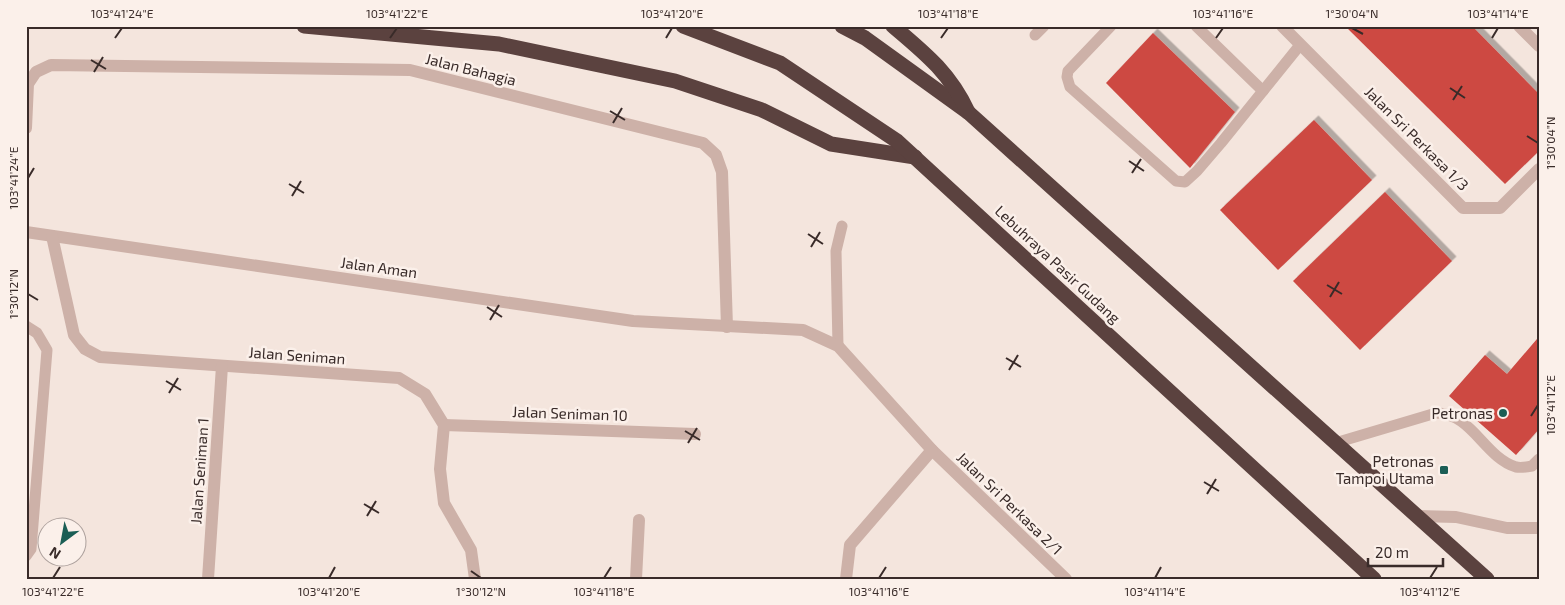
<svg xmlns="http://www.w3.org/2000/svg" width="1565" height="605" viewBox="0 0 1565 605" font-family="'Exo 2',sans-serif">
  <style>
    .building { fill: #cd4842; filter: url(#shadow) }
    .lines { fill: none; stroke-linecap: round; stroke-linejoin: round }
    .lane { stroke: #cdb1a8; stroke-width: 11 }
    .street { stroke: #cdb1a8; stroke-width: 12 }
    .highway { stroke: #5b423f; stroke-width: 15 }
    .ticks { fill: none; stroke: #392b29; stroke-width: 2 }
    .poi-dot { fill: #1b5e55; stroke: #fbf0ea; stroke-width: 2 }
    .labels { text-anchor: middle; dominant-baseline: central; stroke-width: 5; stroke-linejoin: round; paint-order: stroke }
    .street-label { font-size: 15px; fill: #392b29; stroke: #fbf0ea }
    .poi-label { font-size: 15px; fill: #392b29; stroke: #fbf0ea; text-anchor: end }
    .neatline { fill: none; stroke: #392b29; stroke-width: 2 }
    .ticks-label { font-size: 12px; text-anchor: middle; fill: #392b29 }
  </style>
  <defs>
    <filter id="shadow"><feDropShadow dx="4.5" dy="-4.5" stdDeviation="0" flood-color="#0004"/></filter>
  </defs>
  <rect width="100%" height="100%" fill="#f4e5dd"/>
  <g class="building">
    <polygon points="1345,26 1472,26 1539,94 1539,151 1505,184"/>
    <polygon points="1153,33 1235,112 1190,168 1106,83"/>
    <polygon points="1314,120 1372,180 1278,270 1220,210"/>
    <polygon points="1385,192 1452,261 1360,350 1293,281"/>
    <polygon points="1537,339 1539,429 1516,455 1449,396 1485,355 1507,374"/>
  </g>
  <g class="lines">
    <g class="lane">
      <polyline points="1111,26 1068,71 1067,77 1070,87 1176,181 1185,182 1197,171 1221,143 1300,45"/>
      <polyline points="1196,26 1263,91"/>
      <polyline points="1035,35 1044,26"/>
      <polyline points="26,326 37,333 47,350 31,549 26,556"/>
      <polyline points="838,346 836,251 842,226"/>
      <path d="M1335 443 1436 413C1472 413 1484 457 1516 467 1521 468 1527 467 1532 466L1539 459"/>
    </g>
    <g class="street">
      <polyline points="1282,26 1463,208 1500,208 1539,169"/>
      <polyline points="1519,26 1539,46"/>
      <polyline points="26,128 28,84 36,72 51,65 410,70 703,143 716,155 722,172 727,327"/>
      <polyline points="26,232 633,321 803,330 838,346 932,450 1066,579"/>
      <polyline points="52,236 74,335 85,349 100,357 399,378 425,394 444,425 440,469 444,503 471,550 475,579"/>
      <polyline points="444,425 695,434"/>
      <polyline points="1417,516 1456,517 1507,528 1539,528"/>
      <polyline points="208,579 222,366"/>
      <polyline points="636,579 639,520"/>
      <polyline points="846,579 850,545 932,450"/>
    </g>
    <g class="highway">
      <polyline points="304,26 499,44 675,81 762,110 831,144 915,157"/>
      <polyline points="683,26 780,63 897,141 1374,579"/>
      <polyline points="842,26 865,38 969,113 1487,579"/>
      <path d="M893 26C925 53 950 73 968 112"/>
    </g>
  </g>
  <path class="ticks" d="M1352 28 1363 34M115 38 122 28M390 38 397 28M666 38 672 28M941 38 948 28M1216 38 1223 28M1492 38 1498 28M91 60 106 69M94 72 103 57M1450 88 1465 98M1453 100 1462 86M610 111 625 120M613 123 622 108M1527 136 1538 143M1129 161 1144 171M1132 173 1141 159M28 178 34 168M289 184 304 193M292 196 301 181M808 234 823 244M811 247 820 232M1327 285 1342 294M28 294 38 300M1330 297 1339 282M487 307 502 317M490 320 499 305M1006 358 1021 367M1009 370 1018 355M166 381 181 390M169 393 178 378M1531 416 1538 405M685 431 700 440M688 443 697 428M1204 482 1219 491M1207 494 1216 479M364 504 379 513M367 516 376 501M471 571 481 578M53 578 60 567M329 578 335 567M604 578 611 567M879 578 886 567M1155 578 1161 567M1430 578 1437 567"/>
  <g class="poi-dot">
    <circle cx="1503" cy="413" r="5"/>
    <rect x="1439" y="465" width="10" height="10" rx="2.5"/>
  </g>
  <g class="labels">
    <g class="street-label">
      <text transform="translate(471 69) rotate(14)">Jalan Bahagia</text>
      <text transform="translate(1417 138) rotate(45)">Jalan Sri Perkasa 1/3</text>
      <text transform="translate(1058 264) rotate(43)">Lebuhraya Pasir Gudang</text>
      <text transform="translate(379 267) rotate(8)">Jalan Aman</text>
      <text transform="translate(297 355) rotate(4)">Jalan Seniman</text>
      <text transform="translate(570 413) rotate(2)">Jalan Seniman 10</text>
      <text transform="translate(199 471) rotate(-86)">Jalan Seniman 1</text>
      <text transform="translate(1010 503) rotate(44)">Jalan Sri Perkasa 2/1</text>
    </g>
    <g class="poi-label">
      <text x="1493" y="413">Petronas</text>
      <text x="1434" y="461">Petronas<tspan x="1434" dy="17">Tampoi Utama</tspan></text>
    </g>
  </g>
  <rect width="1565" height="605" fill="none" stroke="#fbf0ea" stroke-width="55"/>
  <g transform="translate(62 542) rotate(212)"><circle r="24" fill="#fbf0ea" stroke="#ada19d"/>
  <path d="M0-4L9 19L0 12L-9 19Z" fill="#1b5e55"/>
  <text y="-8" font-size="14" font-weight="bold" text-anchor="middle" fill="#392b29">N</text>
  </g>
  <path d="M1368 558v8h75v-8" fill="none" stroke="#392b29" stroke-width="2.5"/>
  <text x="1375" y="558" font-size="15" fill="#392b29" stroke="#fbf0ea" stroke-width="4" paint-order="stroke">20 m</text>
  <rect x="28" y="28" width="1510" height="550" class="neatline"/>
  <g class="ticks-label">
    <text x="122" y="18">103°41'24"E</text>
    <text x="397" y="18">103°41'22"E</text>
    <text x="672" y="18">103°41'20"E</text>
    <text x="948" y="18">103°41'18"E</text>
    <text x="1223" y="18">103°41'16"E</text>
    <text x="1352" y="18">1°30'04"N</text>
    <text x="1498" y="18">103°41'14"E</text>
    <text transform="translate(1551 143) rotate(-90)" y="4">1°30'04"N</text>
    <text transform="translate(14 178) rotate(-90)" y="4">103°41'24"E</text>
    <text transform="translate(14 294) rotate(-90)" y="4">1°30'12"N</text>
    <text transform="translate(1551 405) rotate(-90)" y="4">103°41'12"E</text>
    <text x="53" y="596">103°41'22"E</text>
    <text x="329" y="596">103°41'20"E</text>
    <text x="481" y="596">1°30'12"N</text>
    <text x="604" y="596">103°41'18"E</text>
    <text x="879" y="596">103°41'16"E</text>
    <text x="1155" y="596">103°41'14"E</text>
    <text x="1430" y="596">103°41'12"E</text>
  </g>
</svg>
